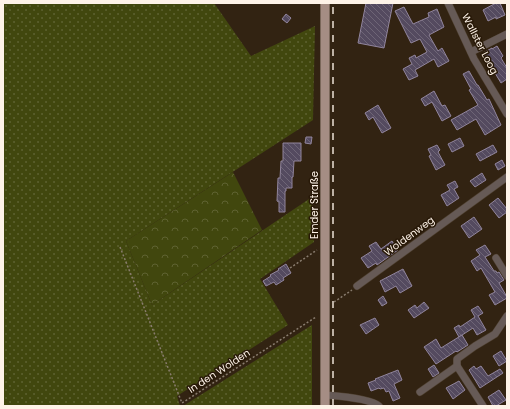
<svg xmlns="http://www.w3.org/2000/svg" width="510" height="409" viewBox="0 0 510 409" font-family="Poppins,sans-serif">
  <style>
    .grass { fill: url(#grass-dots) }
    .forest { fill: url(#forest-crowns) }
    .building { fill: url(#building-back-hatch); stroke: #91859d }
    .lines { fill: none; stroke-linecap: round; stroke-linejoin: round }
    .minor-casing { stroke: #4f4030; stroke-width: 8 }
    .major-casing { stroke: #4f4030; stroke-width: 10 }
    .path { stroke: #897c6e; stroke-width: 1.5; stroke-dasharray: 2 2; stroke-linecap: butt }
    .minor { stroke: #665a56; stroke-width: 7 }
    .major { stroke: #a58d84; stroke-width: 9 }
    .rail { stroke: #beb2a5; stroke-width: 2; stroke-dasharray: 7 7; stroke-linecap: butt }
    .labels { text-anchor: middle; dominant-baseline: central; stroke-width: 3; stroke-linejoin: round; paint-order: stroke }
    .street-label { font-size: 10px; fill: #fef3e8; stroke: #281908 }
  </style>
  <defs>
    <pattern id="grass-dots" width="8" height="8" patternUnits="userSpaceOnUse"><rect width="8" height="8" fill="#41470e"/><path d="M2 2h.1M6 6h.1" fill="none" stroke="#5e6231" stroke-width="1.8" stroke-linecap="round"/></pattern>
    <pattern id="forest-crowns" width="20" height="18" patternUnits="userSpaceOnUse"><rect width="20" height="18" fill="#41470e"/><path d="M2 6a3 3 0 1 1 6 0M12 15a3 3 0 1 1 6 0" fill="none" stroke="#5e6231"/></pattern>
    <pattern id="building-back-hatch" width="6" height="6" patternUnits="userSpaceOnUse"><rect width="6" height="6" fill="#544a5f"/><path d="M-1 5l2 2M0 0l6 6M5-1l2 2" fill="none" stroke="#6e6576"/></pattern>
  </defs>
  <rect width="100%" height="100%" fill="#322312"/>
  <g class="grass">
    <polygon points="3,3 214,3 251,56 315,26 313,120 126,241 152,305 312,197 314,242 260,279 288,325 177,396 180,406 3,406"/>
    <polygon points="312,325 312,406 183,406"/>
  </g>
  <polygon class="forest" points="233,172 262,230 152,305 126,241"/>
  <g class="building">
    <polygon points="366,3 393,3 384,48 358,43"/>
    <polygon points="496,3 500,3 505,15 496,19 496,17 488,21 483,10"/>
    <polygon points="404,7 413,24 429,17 428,13 437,9 444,27 429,35 438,51 442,48 449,61 438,67 434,59 415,70 418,76 409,80 403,69 412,64 409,58 415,55 416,58 427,52 420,39 411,43 395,11"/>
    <polygon points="286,14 291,18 287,23 282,19"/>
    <polygon points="497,46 503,56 501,58 507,68 507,79 501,83 483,53 492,48 492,49"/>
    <polygon points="469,71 477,85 478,85 487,100 489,99 501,125 485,135 476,119 457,130 451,120 478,105 469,90 471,89 463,74"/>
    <polygon points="434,91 442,106 445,105 451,116 442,121 432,102 425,106 421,99"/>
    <polygon points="378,105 391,128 382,133 373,117 369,120 365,113"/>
    <polygon points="306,137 312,137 311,144 305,143"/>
    <polygon points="460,138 464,146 452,152 448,144"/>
    <polygon points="283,143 301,143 301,161 294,161 293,177 292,177 292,188 286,188 286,191 285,191 285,212 279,212 279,202 277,201 278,178 280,178 281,161 283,161"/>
    <polygon points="437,145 440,150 438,152 445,165 436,170 429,156 431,155 428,149"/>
    <polygon points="493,145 497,152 480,161 476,154"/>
    <polygon points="502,160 505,166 498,170 495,164"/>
    <polygon points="482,173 486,180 475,187 470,181"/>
    <polygon points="455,181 458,187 454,189 459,198 447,206 441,195 450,190 447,185"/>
    <polygon points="498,198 507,209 507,212 499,218 489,205"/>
    <polygon points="474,217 482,229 469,238 461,226"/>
    <polygon points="392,241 398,250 377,265 376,263 368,268 361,258 372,251 369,246 376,242 381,249"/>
    <polygon points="485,245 491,254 485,257 494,271 496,271 497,273 499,272 504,280 499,283 507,297 507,298 495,305 489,295 495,292 481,268 477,271 471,261 480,255 476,250"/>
    <polygon points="286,264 291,273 283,278 284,280 276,285 274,282 266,286 263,281 271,276 270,275 279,270 278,269"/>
    <polygon points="403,269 412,286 400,293 396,286 385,292 380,281"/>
    <polygon points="383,296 387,303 382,306 378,300"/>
    <polygon points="424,302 429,308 414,318 408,310 415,305 417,308"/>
    <polygon points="478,306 483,313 478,316 486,330 477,335 473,328 459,337 454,328 459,325 460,327 475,317 471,310"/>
    <polygon points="375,318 379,325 366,334 360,325"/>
    <polygon points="462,335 468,345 457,352 456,351 436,364 424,347 436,339 441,348"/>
    <polygon points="501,351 507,361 499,366 493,356"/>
    <polygon points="434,365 439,373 433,377 428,369"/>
    <polygon points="474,366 476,369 481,366 488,376 500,369 503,373 480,388 469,370"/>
    <polygon points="398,370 402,380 394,384 400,398 393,401 389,391 386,392 384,388 380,389 379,388 371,391 368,383 376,380 375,379"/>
    <polygon points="459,381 465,390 453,399 446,388"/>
    <polygon points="499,390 506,400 496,406 493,406 488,397"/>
  </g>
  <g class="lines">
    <defs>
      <g id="minor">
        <polyline points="448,3 474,59 507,114"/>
        <polyline points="471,52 507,34"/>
        <polyline points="496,258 507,276"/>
        <polyline points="357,286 507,177"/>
        <polyline points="457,366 483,406"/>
        <polyline points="420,392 457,366 457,359 475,346 495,334 507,316"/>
        <path d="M325 395C337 396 370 398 379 406"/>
      </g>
      <polyline id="major" points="325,406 325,3"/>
    </defs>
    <use href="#minor" class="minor-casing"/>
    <use href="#major" class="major-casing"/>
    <g class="path">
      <polyline points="120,247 182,403 316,317"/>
      <polyline points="290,268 317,250"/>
      <polyline points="334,302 352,290"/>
    </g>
    <use href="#minor" class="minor"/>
    <use href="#major" class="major"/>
    <polyline class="rail" points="333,406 333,3"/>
  </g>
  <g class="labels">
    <g class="street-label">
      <text transform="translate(480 44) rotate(63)">Wallster Loog</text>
      <text transform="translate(314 205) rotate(-90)">Emder Straße</text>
      <text transform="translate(409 236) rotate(-36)">Woldenweg</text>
      <text transform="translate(219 371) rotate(-33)">In den Wolden</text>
    </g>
  </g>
  <rect width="510" height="409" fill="none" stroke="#fef3e8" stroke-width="8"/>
</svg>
